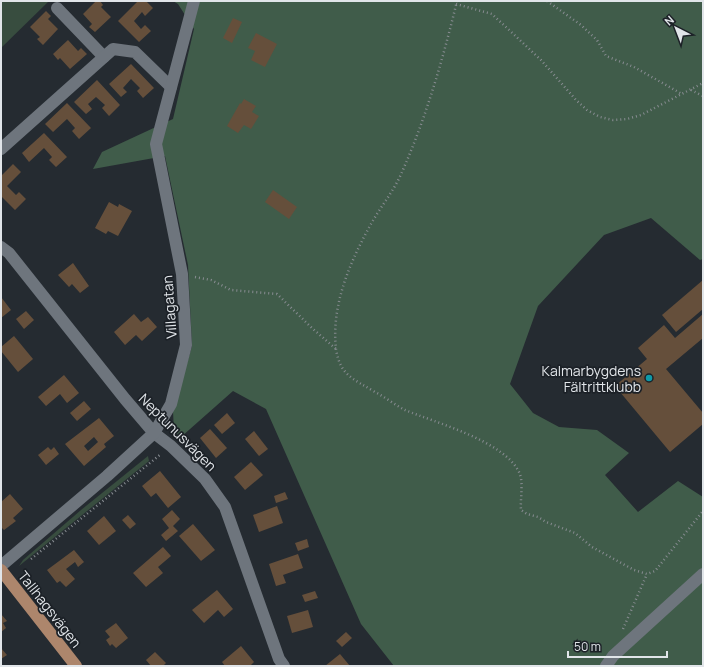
<svg xmlns="http://www.w3.org/2000/svg" width="704" height="667" viewBox="0 0 704 667" font-family="Manrope,sans-serif">
  <style>
    .green { fill: #384d3f }
    .forest { fill: #405c4a }
    .building { fill: #654f3b; fill-rule: evenodd }
    .lines { fill: none; stroke-linecap: round; stroke-linejoin: round }
    .path { stroke: #878c91; stroke-width: 2.5; stroke-dasharray: 1 3; stroke-linecap: butt }
    .minor { stroke: #6e757d; stroke-width: 12 }
    .major { stroke: #ad866c; stroke-width: 12 }
    .culture-dot { fill: #0f9aa8; stroke: #1c2127; stroke-width: 1.5 }
    .labels { text-anchor: middle; dominant-baseline: central; stroke-width: 3.5; stroke-linejoin: round; paint-order: stroke }
    .street-label { font-size: 14px; fill: #e1e5e9; stroke: #1c2127 }
    .poi-label { font-size: 14px; fill: #e1e5e9; stroke: #1c2127; text-anchor: end }
  </style>
  <rect width="100%" height="100%" fill="#252b31"/>
  <g class="green">
    <polygon points="1,1 49,1 1,48"/>
    <polygon points="148,456 149,461 19,566 23,560 81,510"/>
  </g>
  <polygon class="forest" points="173,1 703,1 703,259 700,260 651,218 604,235 538,306 510,384 533,413 559,427 597,430 629,453 605,475 638,512 678,481 703,497 703,666 394,666 361,624 266,409 233,391 181,437 174,432 173,411 192,346 188,265 165,156 93,169 102,152 173,119 194,29 178,4"/>
  <g class="building">
    <polygon points="96,1 100,1 103,5 101,7 111,17 95,32 89,27 92,24 83,14"/>
    <polygon points="138,1 146,1 153,8 145,16 142,12 134,21 141,29 145,25 151,31 139,42 118,21"/>
    <polygon points="46,11 51,16 48,19 58,29 43,45 37,39 40,37 30,27"/>
    <polygon points="233,18 242,22 232,43 223,38"/>
    <polygon points="256,33 277,44 265,67 251,60 255,51 248,48"/>
    <polygon points="68,40 78,51 81,48 87,54 70,69 60,58 58,60 53,54"/>
    <polygon points="131,64 154,88 143,98 137,91 140,88 131,79 123,88 127,92 121,97 109,84"/>
    <polygon points="97,80 120,105 109,116 102,108 105,105 96,97 88,104 92,109 86,114 74,102"/>
    <polygon points="244,99 256,106 252,112 259,116 251,129 244,125 238,133 227,126 240,103 241,104"/>
    <polygon points="67,103 91,128 79,139 72,131 75,128 67,119 53,132 45,124"/>
    <polygon points="44,133 67,157 56,167 49,160 52,157 44,148 29,162 22,153"/>
    <polygon points="13,164 21,172 7,186 16,195 19,192 26,199 15,210 1,196 1,176"/>
    <polygon points="273,190 297,207 289,219 265,202"/>
    <polygon points="109,202 118,207 119,204 132,211 118,236 108,231 106,234 95,228"/>
    <polygon points="73,263 89,286 80,293 72,284 69,287 58,275"/>
    <polygon points="703,280 703,309 676,332 662,315"/>
    <polygon points="1,297 11,310 1,318"/>
    <polygon points="26,311 34,320 24,329 16,319"/>
    <polygon points="134,314 141,322 148,317 157,327 142,341 136,335 125,345 114,332"/>
    <polygon points="703,314 703,338 666,369 703,413 703,424 670,452 615,386 647,359 638,348 664,325 675,338"/>
    <polygon points="14,336 33,359 18,372 1,351 1,347"/>
    <polygon points="64,375 79,393 67,403 60,394 46,406 38,397"/>
    <polygon points="84,401 91,409 77,421 70,413"/>
    <polygon points="227,413 235,423 222,434 214,425"/>
    <path d="M99 418 114 436 104 444 106 447 84 466 65 444ZM94 437 98 442 88 451 84 446Z"/>
    <polygon points="210,429 227,448 216,458 200,438"/>
    <polygon points="254,431 268,449 259,456 245,439"/>
    <polygon points="48,447 51,450 54,447 59,454 46,465 38,455"/>
    <polygon points="251,462 263,475 245,490 234,477"/>
    <polygon points="160,471 181,497 168,508 156,493 151,497 142,486"/>
    <polygon points="285,492 288,499 276,503 274,496"/>
    <polygon points="10,494 23,509 13,518 16,521 4,530 1,527 1,502"/>
    <polygon points="277,506 283,523 259,532 253,515"/>
    <polygon points="172,510 180,519 173,526 178,531 166,541 161,535 169,528 162,519"/>
    <polygon points="128,515 136,524 130,529 122,520"/>
    <polygon points="104,516 116,531 99,545 87,531"/>
    <polygon points="193,524 215,550 201,561 179,536"/>
    <polygon points="307,539 309,547 298,551 295,543"/>
    <polygon points="163,547 171,556 158,567 163,573 146,587 133,573"/>
    <polygon points="74,550 84,562 78,567 75,562 66,569 75,579 66,587 60,581 57,583 47,570"/>
    <polygon points="298,554 303,568 283,575 286,583 276,586 269,564"/>
    <polygon points="217,590 233,609 224,617 218,610 204,623 192,610"/>
    <polygon points="315,591 318,598 305,602 302,595"/>
    <polygon points="308,610 313,627 292,633 287,616"/>
    <polygon points="1,614 7,621 3,623 6,628 1,632"/>
    <polygon points="116,623 128,638 116,648 112,644 110,646 106,640 110,637 105,631"/>
    <polygon points="346,632 352,638 342,647 336,641"/>
    <polygon points="241,646 254,662 250,666 225,666 222,662"/>
    <polygon points="1,648 7,655 1,659"/>
    <polygon points="155,652 166,663 163,666 151,666 146,660"/>
    <polygon points="340,654 350,666 325,666"/>
  </g>
  <g class="lines">
    <g class="path">
      <path d="M457 1C443 59 426 118 402 172 394 191 381 206 371 224 350 262 331 305 336 349 340 376 354 379 375 392 385 397 395 405 405 410 436 423 504 441 519 472 524 482 520 499 521 510L527 514 538 517 546 522 575 533 592 547 634 570 647 574 655 571 703 511"/>
      <polyline points="547,1 581,25 597,40 606,56 634,67 682,94"/>
      <polyline points="456,4 492,14 541,60 576,100 587,110 600,117 613,120 627,119 641,115 703,83"/>
      <polyline points="691,90 703,96"/>
      <polyline points="195,277 211,280 231,290 277,294 312,328 336,349"/>
      <polyline points="31,559 161,454"/>
      <polyline points="623,629 647,574"/>
    </g>
    <g class="minor">
      <polyline points="57,8 104,57"/>
      <polyline points="1,149 113,49 135,52 171,87"/>
      <polyline points="1,247 9,253 125,399 154,433 171,446 205,479 225,507 279,659 284,666"/>
      <polyline points="1,566 107,476 154,433 171,404 186,345 182,274 156,144 194,1"/>
      <polyline points="606,666 613,656 703,574"/>
    </g>
    <polyline class="major" points="1,570 76,666"/>
  </g>
  <circle class="culture-dot" cx="649" cy="378" r="4"/>
  <g class="labels">
    <g class="street-label">
      <text transform="translate(169 307) rotate(-94)">Villagatan</text>
      <text transform="translate(178 432) rotate(45)">Neptunusvägen</text>
      <text transform="translate(50 609) rotate(52)">Tallhagsvägen</text>
    </g>
    <g class="poi-label">
      <text x="641" y="370">Kalmarbygdens<tspan x="641" dy="16">Fältrittklubb</tspan></text>
    </g>
  </g>
  <rect width="704" height="667" fill="none" stroke="#e1e5e9" stroke-width="4"/>
  <g transform="translate(676 28) rotate(318)" stroke="#1c2127" stroke-width="3" paint-order="stroke">
  <path d="M0-3L7 15L0 10L-7 15Z" fill="#e1e5e9"/>
  <text y="-6" font-size="11" font-weight="bold" text-anchor="middle" fill="#e1e5e9">N</text>
  </g>
  <path d="M568 651v6h99v-6" fill="none" stroke="#e1e5e9" stroke-width="2"/>
  <text x="574" y="651" font-size="12" fill="#e1e5e9" stroke="#1c2127" stroke-width="3" paint-order="stroke">50 m</text>
</svg>
